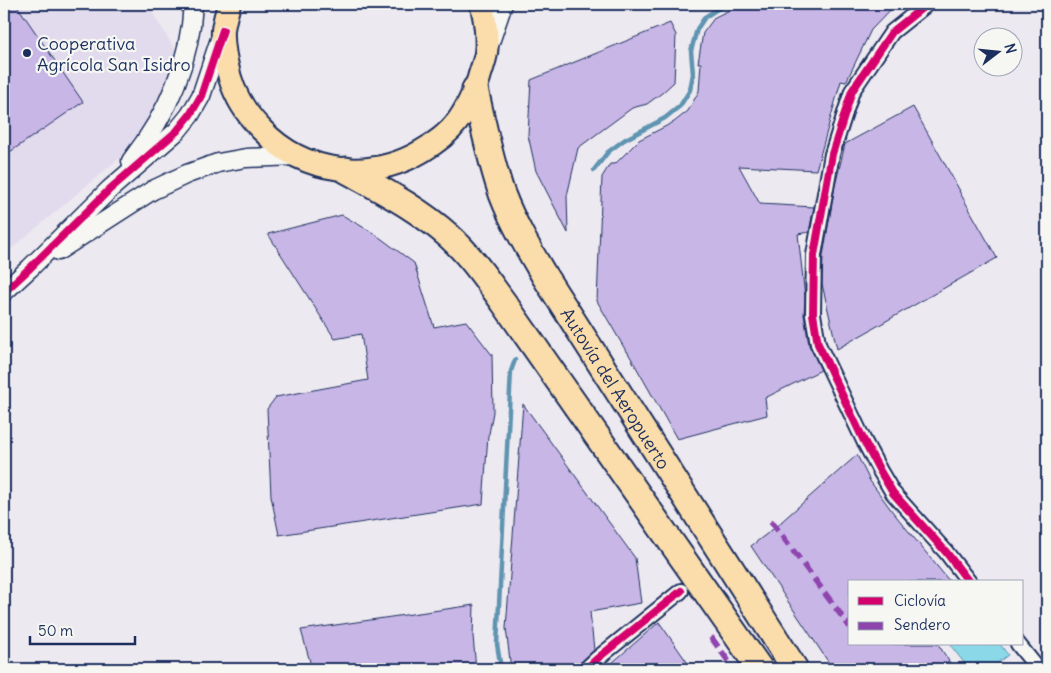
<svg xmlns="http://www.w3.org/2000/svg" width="1051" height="673" viewBox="0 0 1051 673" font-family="Delius,sans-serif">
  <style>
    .built { fill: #e2daed }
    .water { fill: #8ad8e8; stroke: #5e94b1 }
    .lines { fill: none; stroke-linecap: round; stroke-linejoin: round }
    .stream { stroke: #5e94b1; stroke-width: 4.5 }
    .building { fill: #c8b6e7; stroke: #1b2f5e }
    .minor-casing { stroke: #1b2f5e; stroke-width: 18 }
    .tertiary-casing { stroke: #1b2f5e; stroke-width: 21 }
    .trunk-casing { stroke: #1b2f5e; stroke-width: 26 }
    .motorway-casing { stroke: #1b2f5e; stroke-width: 29 }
    .minor { stroke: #f6f6f2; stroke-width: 14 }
    .tertiary { stroke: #f6f6f2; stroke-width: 18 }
    .trunk { stroke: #fbddab; stroke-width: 22 }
    .motorway { stroke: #fbddab; stroke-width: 25 }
    .quiet { stroke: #8e44ad; stroke-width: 6; stroke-dasharray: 12 6; stroke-linecap: butt }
    .cycleway-casing { stroke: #f6f6f2; stroke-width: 11 }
    .cycleway { stroke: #d6006c; stroke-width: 8 }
    .poi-dot { fill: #1b2f5e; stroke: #f6f6f2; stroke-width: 2 }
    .labels { text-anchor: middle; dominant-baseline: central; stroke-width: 4.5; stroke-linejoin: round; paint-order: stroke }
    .poi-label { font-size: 18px; fill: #1b2f5e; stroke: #f6f6f2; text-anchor: start }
    .street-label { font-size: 18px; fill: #1b2f5e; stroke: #f6f6f2 }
  </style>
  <rect width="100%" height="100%" fill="#ede9f0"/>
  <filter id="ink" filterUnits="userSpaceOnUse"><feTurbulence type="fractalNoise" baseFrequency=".02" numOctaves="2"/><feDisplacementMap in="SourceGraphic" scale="10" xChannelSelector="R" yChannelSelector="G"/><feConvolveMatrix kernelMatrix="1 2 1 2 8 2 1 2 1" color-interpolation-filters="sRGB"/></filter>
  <g filter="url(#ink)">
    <polygon class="built" points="4,4 147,4 179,56 148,134 4,255"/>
    <polygon class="water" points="954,644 1000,644 1008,655 989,669 969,669 951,646"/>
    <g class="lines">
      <g class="stream">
        <polyline points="594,170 608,152 624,140 665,118 680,106 690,90 693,74 691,51 697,29 705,17 725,4"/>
        <polyline points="501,669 497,644 511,371 515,360"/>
      </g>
    </g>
    <g class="building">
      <polygon points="4,4 16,4 83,102 4,156"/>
      <polygon points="742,4 896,4 871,30 846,82 841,81 816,170 739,166 760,204 814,207 809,232 798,234 805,297 804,315 809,345 821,370 765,398 767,415 677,439 627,351 626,351 597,301 602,177 610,164 615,164 639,140 674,122 688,111 699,91 701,63 698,63 703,33 715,17"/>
      <polygon points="670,23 676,35 674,82 662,93 647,104 632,108 578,148 567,196 568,233 536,171 528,135 531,80"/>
      <polygon points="913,107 960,191 959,191 997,258 837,349 822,284 823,256 835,186 845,144"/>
      <polygon points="342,215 375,234 414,263 434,327 466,321 492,355 493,412 489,434 488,435 483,504 279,535 271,496 267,409 276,397 368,380 361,334 335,339 268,234"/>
      <polygon points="523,404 635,558 641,603 590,612 594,650 580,663 577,669 511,669 506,628"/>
      <polygon points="857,455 870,481 892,511 950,582 850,582 850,644 938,644 954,669 833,669 751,546 781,523 781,522"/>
      <polygon points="474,605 473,636 476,669 312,669 301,630"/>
      <polygon points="659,622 692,669 605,669"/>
    </g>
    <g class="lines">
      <defs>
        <g id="minor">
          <polyline points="927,4 892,32 852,91 832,154 814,255 813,314 818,344 864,441 880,471 893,493 946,552 969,582"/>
          <polyline points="1018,644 1038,669"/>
          <polyline points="586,669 598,658 681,591"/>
        </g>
        <g id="tertiary">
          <polyline points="489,45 503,4"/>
          <path d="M131 161C167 115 190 63 193 4"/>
          <polyline points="58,251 153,190 187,174 218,163 246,158 296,156"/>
          <polyline points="4,292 30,268 110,189 177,131 190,115 201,96 221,36"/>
        </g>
        <path id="trunk" d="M229 4C227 12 224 21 223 30 222 46 226 63 230 78 236 98 247 115 262 130 304 174 370 182 422 151 434 144 448 134 457 122 465 112 475 91 479 78 481 70 485 61 486 53 488 41 485 15 481 4"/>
        <g id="motorway">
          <path id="s1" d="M475 89C483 124 490 160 502 194 513 223 529 250 545 277L795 669"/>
          <path d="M346 170C382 190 419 209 450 237 471 256 487 280 504 303L760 669"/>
        </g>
      </defs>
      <use href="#minor" class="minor-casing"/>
      <use href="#tertiary" class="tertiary-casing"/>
      <use href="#trunk" class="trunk-casing"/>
      <use href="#motorway" class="motorway-casing"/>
      <use href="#minor" class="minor"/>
      <use href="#tertiary" class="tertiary"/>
      <use href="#trunk" class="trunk"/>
      <use href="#motorway" class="motorway"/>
      <g class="quiet">
        <polyline points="771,521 850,627"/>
        <polyline points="711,637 734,669"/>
      </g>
      <defs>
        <g id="cycleway">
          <polyline points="927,4 892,32 852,91 832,154 814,255 813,314 818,344 864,441 880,471 893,493 946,552 969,582"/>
          <polyline points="4,292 30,268 110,189 177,131 190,115 201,96 223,30"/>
          <polyline points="586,669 598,658 681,591"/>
        </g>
      </defs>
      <use href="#cycleway" class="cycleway-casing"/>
      <use href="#cycleway" class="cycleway"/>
    </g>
  </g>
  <circle class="poi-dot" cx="27" cy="53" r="5"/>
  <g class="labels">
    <g class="poi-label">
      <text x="37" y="43">Cooperativa<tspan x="37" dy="21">Agrícola San Isidro</tspan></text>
    </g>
    <g class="street-label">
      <text stroke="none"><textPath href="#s1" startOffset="334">Autovía del Aeropuerto</textPath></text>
    </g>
  </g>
  <rect width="1051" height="673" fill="none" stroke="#f6f6f2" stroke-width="20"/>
  <rect x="10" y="10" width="1031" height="653" fill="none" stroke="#1b2f5e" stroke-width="2" filter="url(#ink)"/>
  <rect x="848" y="580" width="175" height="65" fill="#f6f6f2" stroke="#9ea6b7"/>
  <rect x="858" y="597" width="25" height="8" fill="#d6006c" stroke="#9ea6b7"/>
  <text x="894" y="606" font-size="15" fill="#1b2f5e">Ciclovía</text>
  <rect x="858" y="622" width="25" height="8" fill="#8e44ad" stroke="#9ea6b7"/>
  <text x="894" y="630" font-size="15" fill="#1b2f5e">Sendero</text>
  <g transform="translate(998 52) rotate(74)"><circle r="24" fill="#f6f6f2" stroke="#9ea6b7"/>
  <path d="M0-4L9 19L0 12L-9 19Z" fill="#1b2f5e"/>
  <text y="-8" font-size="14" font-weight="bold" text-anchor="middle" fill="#1b2f5e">N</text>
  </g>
  <path d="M30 636v8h105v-8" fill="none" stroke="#1b2f5e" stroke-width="2.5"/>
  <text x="38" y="636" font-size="15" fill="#1b2f5e" stroke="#f6f6f2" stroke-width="4" paint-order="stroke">50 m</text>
</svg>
